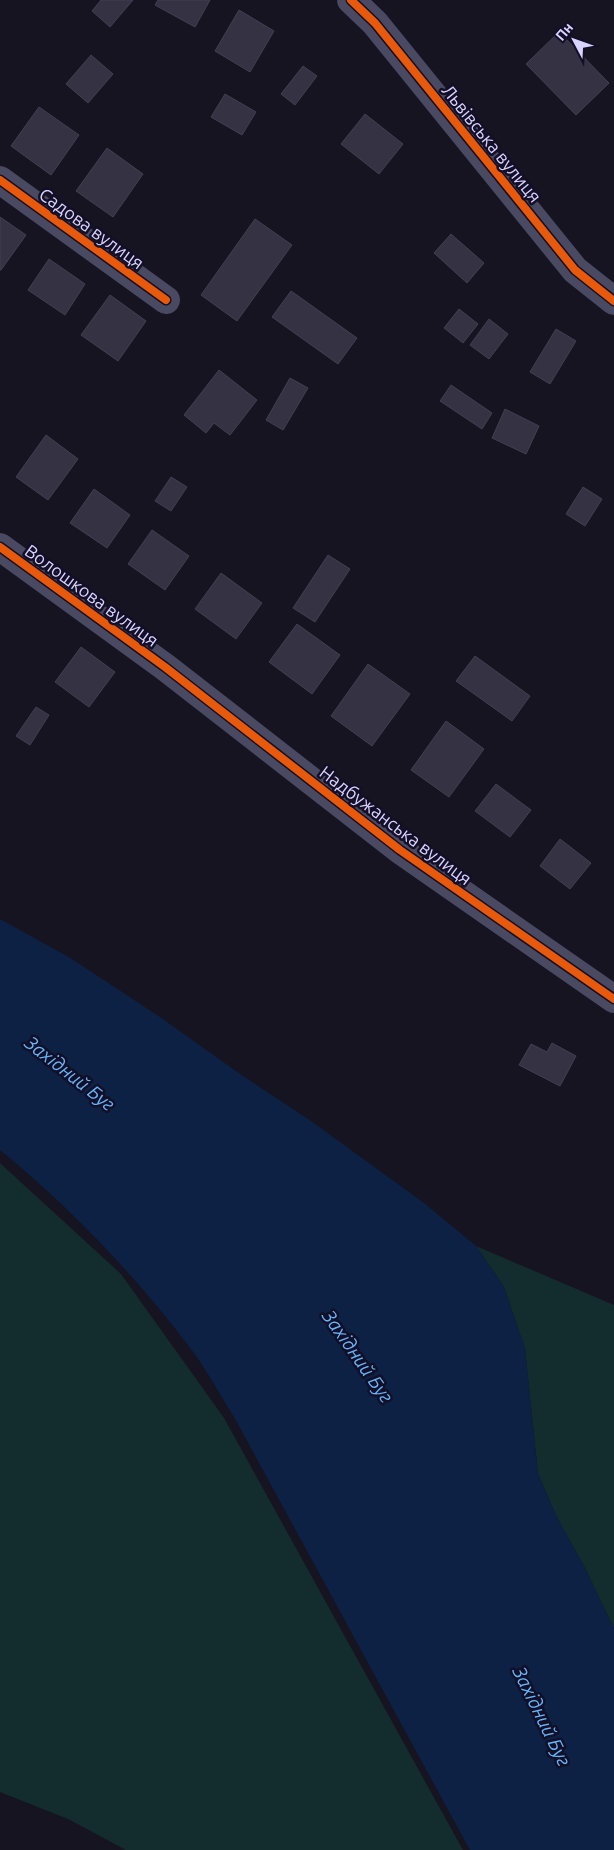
<svg xmlns="http://www.w3.org/2000/svg" width="614" height="1850" viewBox="0 0 614 1850" font-family="Ubuntu,sans-serif">
  <style>
    .green { fill: #132c2d }
    .water { fill: #0d2144 }
    .building { fill: #343243; stroke: #433f54 }
    .lines { fill: none; stroke-linecap: round; stroke-linejoin: round }
    .minor { stroke: #4a4962; stroke-width: 28 }
    .cycleway-casing { stroke: #130f26; stroke-width: 11 }
    .cycleway { stroke: #e8590c; stroke-width: 8 }
    .labels { text-anchor: middle; dominant-baseline: central; stroke-width: 5; stroke-linejoin: round; paint-order: stroke }
    .street-label { font-size: 18px; fill: #d9d4ff; stroke: #130f26 }
    .water-label { font-size: 19px; font-style: italic; fill: #62b6ff; stroke: #130f26 }
  </style>
  <rect width="100%" height="100%" fill="#161421"/>
  <g class="green">
    <polygon points="0,1163 121,1274 224,1418 463,1850 126,1850 68,1819 0,1792"/>
    <polygon points="476,1246 614,1305 614,1629 585,1568 557,1518 538,1474 525,1349 504,1287"/>
  </g>
  <path class="water" d="M0 919 72 959 160 1017 240 1074 311 1121 424 1203 476 1246 504 1287 525 1349 538 1474 557 1518 585 1568 614 1629V1850H470L234 1417C220 1395 207 1370 191 1349 136 1276 71 1208 0 1150Z"/>
  <g class="building">
    <polygon points="101,0 133,0 110,27 92,11"/>
    <polygon points="158,0 210,0 195,27 155,5"/>
    <polygon points="239,10 274,31 250,72 215,51"/>
    <polygon points="559,32 609,83 576,115 526,64"/>
    <polygon points="91,55 113,74 88,103 66,84"/>
    <polygon points="303,66 317,76 295,105 281,94"/>
    <polygon points="225,94 256,112 242,135 211,117"/>
    <polygon points="39,107 79,135 51,175 11,146"/>
    <polygon points="365,114 403,144 379,174 341,144"/>
    <polygon points="107,148 143,174 113,217 76,191"/>
    <polygon points="0,217 26,235 1,270 0,270"/>
    <polygon points="255,219 292,245 237,321 201,295"/>
    <polygon points="451,234 484,263 467,283 434,253"/>
    <polygon points="49,259 85,284 65,315 28,290"/>
    <polygon points="291,291 357,338 338,364 272,317"/>
    <polygon points="110,295 146,321 118,361 81,335"/>
    <polygon points="459,309 478,324 463,343 444,328"/>
    <polygon points="489,319 508,334 489,359 470,345"/>
    <polygon points="556,329 576,341 550,384 530,372"/>
    <polygon points="219,370 257,400 230,435 214,423 206,433 184,415"/>
    <polygon points="290,378 308,388 283,430 266,420"/>
    <polygon points="451,385 492,413 482,429 440,401"/>
    <polygon points="505,409 539,426 526,454 492,438"/>
    <polygon points="46,435 78,459 48,500 16,477"/>
    <polygon points="171,477 187,487 171,511 155,501"/>
    <polygon points="583,487 602,499 585,526 566,514"/>
    <polygon points="94,489 130,515 107,548 70,523"/>
    <polygon points="152,530 189,556 165,590 128,564"/>
    <polygon points="328,555 350,569 315,622 293,608"/>
    <polygon points="221,573 262,603 236,639 195,609"/>
    <polygon points="297,624 340,655 312,694 269,662"/>
    <polygon points="81,647 115,672 89,707 55,682"/>
    <polygon points="475,656 530,696 512,721 456,681"/>
    <polygon points="368,664 410,694 372,746 331,716"/>
    <polygon points="36,707 49,715 30,745 16,736"/>
    <polygon points="446,721 484,749 449,797 411,770"/>
    <polygon points="496,784 531,810 510,837 475,811"/>
    <polygon points="560,839 591,863 570,889 540,866"/>
    <polygon points="552,1043 576,1056 560,1086 519,1065 531,1044 547,1052"/>
  </g>
  <g class="lines">
    <g class="minor">
      <polyline points="351,0 375,23 575,270 614,301"/>
      <polyline points="0,180 166,300"/>
      <polyline points="0,547 165,667 400,850 614,999"/>
    </g>
    <defs>
      <g id="cycleway">
        <polyline points="351,0 375,23 575,270 614,301"/>
        <polyline points="0,180 166,300"/>
        <polyline points="0,547 165,667 400,850 614,999"/>
      </g>
    </defs>
    <use href="#cycleway" class="cycleway-casing"/>
    <use href="#cycleway" class="cycleway"/>
  </g>
  <g class="labels">
    <g class="street-label">
      <text transform="translate(492 143) rotate(51)">Львівська вулиця</text>
      <text transform="translate(92 228) rotate(36)">Садова вулиця</text>
      <text transform="translate(92 595) rotate(36)">Волошкова вулиця</text>
      <text transform="translate(396 825) rotate(37)">Надбужанська вулиця</text>
    </g>
    <g class="water-label">
      <text transform="translate(70 1073) rotate(38)">Західний Буг</text>
      <text transform="translate(358 1356) rotate(55)">Західний Буг</text>
      <text transform="translate(542 1716) rotate(64)">Західний Буг</text>
    </g>
  </g>
  <g transform="translate(574 40) rotate(311)" stroke="#130f26" stroke-width="4" paint-order="stroke">
  <path d="M0-4L9 19L0 12L-9 19Z" fill="#d9d4ff"/>
  <text y="-8" font-size="14" font-weight="bold" text-anchor="middle" fill="#d9d4ff">Пн</text>
  </g>
</svg>
